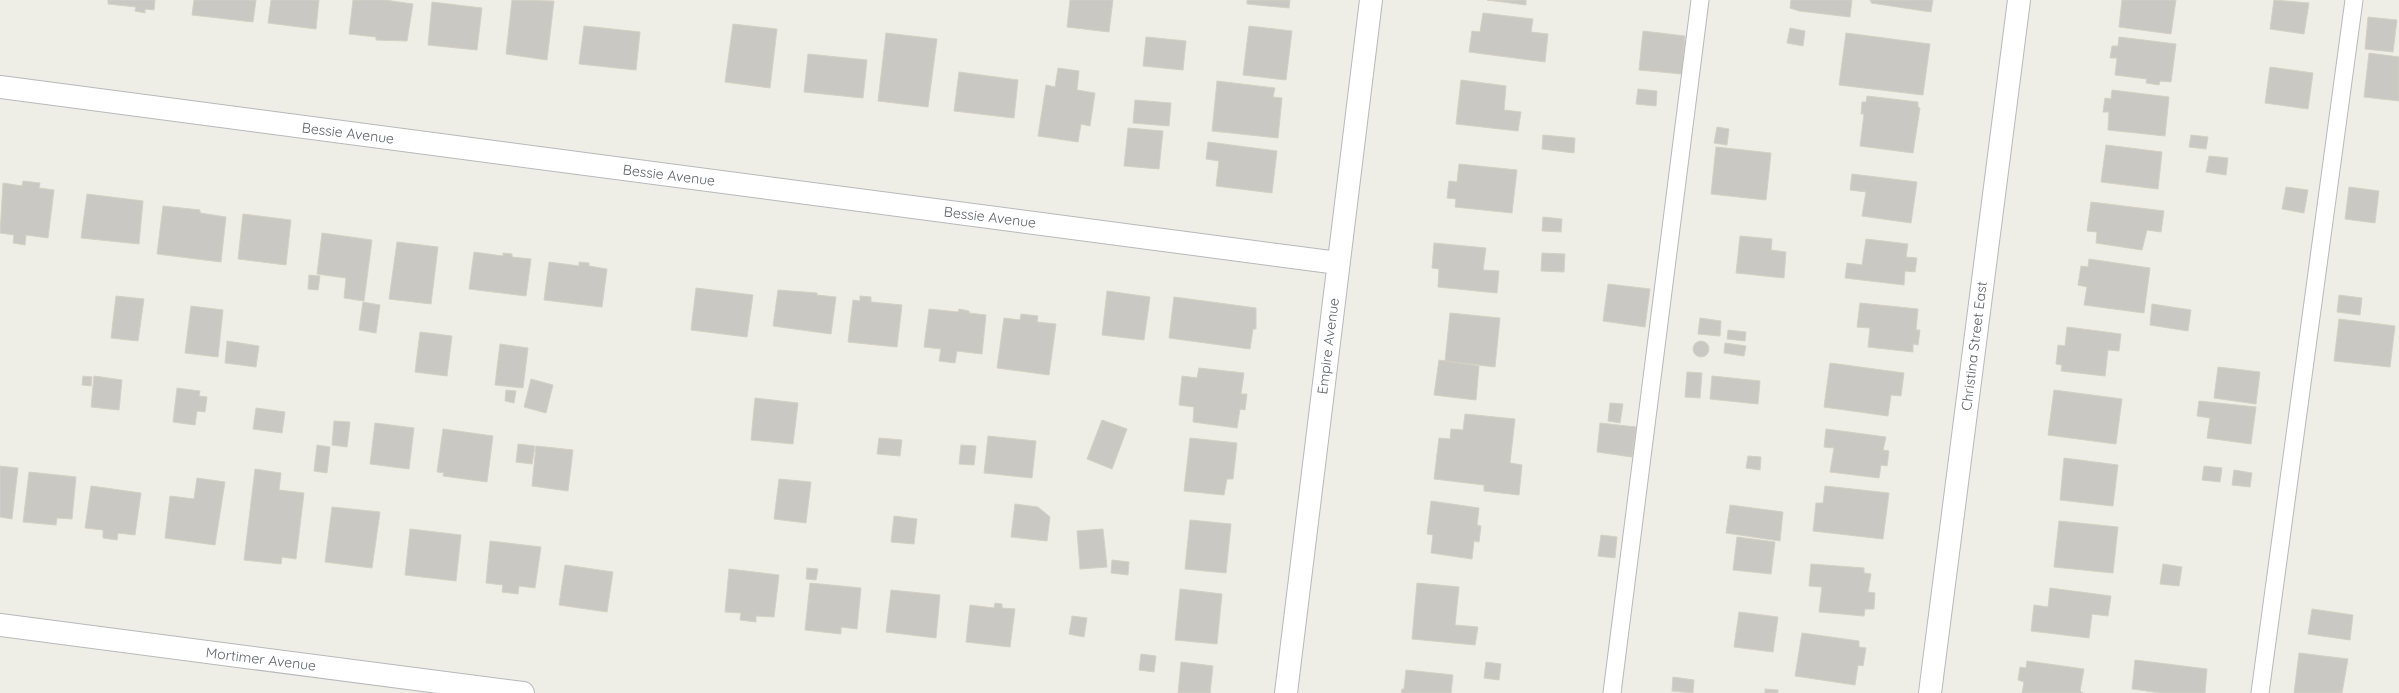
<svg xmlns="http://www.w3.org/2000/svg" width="2399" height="693" viewBox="0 0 2399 693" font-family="Quicksand,sans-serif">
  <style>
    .building { fill: #cac8c3; stroke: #d4d0c4 }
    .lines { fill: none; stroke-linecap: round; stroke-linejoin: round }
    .service-casing { stroke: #b6b8bc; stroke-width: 19 }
    .minor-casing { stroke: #b6b8bc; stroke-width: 24 }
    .service { stroke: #fff; stroke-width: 17 }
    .minor { stroke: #fff; stroke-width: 22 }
    .labels { text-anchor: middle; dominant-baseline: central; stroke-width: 3; stroke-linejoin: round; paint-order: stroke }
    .street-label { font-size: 14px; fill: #5d6166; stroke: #fff }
  </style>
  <rect width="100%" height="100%" fill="#efeee6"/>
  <g class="building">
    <polygon points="108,0 155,0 154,10 145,9 145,13 135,11 136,7 108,4"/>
    <polygon points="194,0 256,0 253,22 192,15"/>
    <polygon points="271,0 319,0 316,29 268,23"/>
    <polygon points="353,0 385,0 413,4 407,41 376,40 376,37 349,34"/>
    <polygon points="512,0 554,1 547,60 506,54"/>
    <polygon points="1070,0 1113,0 1109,32 1067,27"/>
    <polygon points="1247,0 1290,0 1289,8 1247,4"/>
    <polygon points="1487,0 1526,0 1526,5"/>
    <polygon points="1791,0 1852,0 1850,17 1799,11 1790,8"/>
    <polygon points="1869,0 1933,0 1931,12 1871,3 1871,0"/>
    <polygon points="2122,0 2176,0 2171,34 2119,27"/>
    <polygon points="2274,0 2309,3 2304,34 2270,29"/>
    <polygon points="432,2 482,8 477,50 428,45"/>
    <polygon points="1483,13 1533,19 1531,32 1548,34 1545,62 1469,52 1472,31 1480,32"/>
    <polygon points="2368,17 2397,20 2393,52 2365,49"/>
    <polygon points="733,24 777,29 770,88 725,82"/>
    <polygon points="584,26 640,32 636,70 579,64"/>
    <polygon points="1249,26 1292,31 1286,80 1243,75"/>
    <polygon points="1790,28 1805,31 1803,46 1787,43"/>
    <polygon points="1643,31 1685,36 1682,74 1639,70"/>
    <polygon points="886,33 937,39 928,107 878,101"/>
    <polygon points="1846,33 1930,44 1923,95 1839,85"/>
    <polygon points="1146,37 1186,41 1183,70 1143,66"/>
    <polygon points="2119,37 2176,44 2171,82 2160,81 2159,85 2146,83 2147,79 2115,75 2117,58 2110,58 2112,46 2118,46"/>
    <polygon points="2369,53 2399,57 2399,101 2364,97"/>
    <polygon points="808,54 867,60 863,98 804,92"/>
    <polygon points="2270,67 2313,73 2308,109 2265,103"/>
    <polygon points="1058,68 1079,71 1077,90 1095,93 1090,126 1081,124 1078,142 1038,136 1046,85 1055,87"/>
    <polygon points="959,72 1018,80 1014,118 954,111"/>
    <polygon points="1461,80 1506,86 1504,110 1521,112 1518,131 1456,124"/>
    <polygon points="1217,81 1275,88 1273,97 1282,98 1278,138 1212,131"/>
    <polygon points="1638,89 1657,91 1656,106 1636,104"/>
    <polygon points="2112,90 2169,97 2165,136 2108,130 2109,112 2103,112 2105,98 2111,99"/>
    <polygon points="1867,96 1918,102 1918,107 1920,108 1913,153 1860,146 1864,114 1861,114 1862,102 1866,102"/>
    <polygon points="1135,100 1171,103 1169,126 1133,123"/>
    <polygon points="1717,127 1729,129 1727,145 1714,143"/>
    <polygon points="1128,128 1163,131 1159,169 1124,166"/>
    <polygon points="1543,135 1575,138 1574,153 1542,149"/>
    <polygon points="2191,135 2208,137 2206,149 2189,147"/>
    <polygon points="1208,142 1277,151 1272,193 1216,186 1219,161 1206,159"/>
    <polygon points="2106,145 2162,152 2158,189 2101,182"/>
    <polygon points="1716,147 1771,153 1766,200 1711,194"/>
    <polygon points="2209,156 2228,158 2226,175 2206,172"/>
    <polygon points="1459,164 1517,170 1512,213 1455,207 1456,199 1447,198 1449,181 1457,182"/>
    <polygon points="1852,174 1917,182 1911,223 1862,216 1866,192 1850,190"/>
    <polygon points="23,181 40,183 39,188 54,190 48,238 26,235 25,245 13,243 14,235 0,233 3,183 22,186"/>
    <polygon points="2286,187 2308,190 2304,213 2282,209"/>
    <polygon points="2349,187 2379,191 2375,223 2345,219"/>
    <polygon points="87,194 143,201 139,244 81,238"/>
    <polygon points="2091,202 2164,211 2161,232 2147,230 2142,250 2096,243 2097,232 2087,231"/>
    <polygon points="163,206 200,210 200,213 226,217 221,262 157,254"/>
    <polygon points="243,214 291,220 286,265 238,259"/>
    <polygon points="1543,217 1562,219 1561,232 1542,231"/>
    <polygon points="322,233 372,240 364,301 344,298 346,278 317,274"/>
    <polygon points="1740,236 1772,239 1771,250 1786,252 1784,278 1736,273"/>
    <polygon points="1866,239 1908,244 1906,257 1917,258 1915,272 1905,271 1904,285 1845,278 1847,263 1862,265"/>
    <polygon points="397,242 438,247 431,304 389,299"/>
    <polygon points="1434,243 1486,248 1483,270 1499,271 1497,293 1438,287 1439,269 1432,268"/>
    <polygon points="474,252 503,256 503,253 512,254 512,257 531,259 526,296 469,289"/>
    <polygon points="1542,253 1565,254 1564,272 1541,271"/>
    <polygon points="2089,259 2150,268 2144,313 2084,305 2087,287 2078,285 2081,266 2088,267"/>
    <polygon points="549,262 579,266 579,262 589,263 589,266 607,269 602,307 544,300"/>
    <polygon points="309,275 320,276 318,290 308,289"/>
    <polygon points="1608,284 1650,289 1645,327 1603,321"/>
    <polygon points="696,288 753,295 747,337 691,330"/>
    <polygon points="778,290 817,293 817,295 836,297 831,334 773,326"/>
    <polygon points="1107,291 1150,297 1144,340 1102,335"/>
    <polygon points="2339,295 2362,298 2360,315 2337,312"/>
    <polygon points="116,296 144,299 138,341 111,338"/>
    <polygon points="860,296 871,297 871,302 902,305 897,347 848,342 853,300 860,301"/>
    <polygon points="1174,297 1256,308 1256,329 1253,329 1250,349 1169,338"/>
    <polygon points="363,302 380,305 376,333 359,330"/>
    <polygon points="1860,303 1918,309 1916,330 1920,330 1918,345 1913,344 1913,352 1868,347 1870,328 1857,327"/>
    <polygon points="2152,304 2191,310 2188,331 2150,325"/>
    <polygon points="191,306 223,310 218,357 185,353"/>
    <polygon points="929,309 958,312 959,309 969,311 969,313 986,315 982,354 957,351 955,363 939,361 941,349 924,347"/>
    <polygon points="1450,313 1500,318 1495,367 1445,361"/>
    <polygon points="1021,314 1038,316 1037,322 1056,324 1049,375 997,368 1004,318 1020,320"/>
    <polygon points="1700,318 1721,321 1720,336 1698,334"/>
    <polygon points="2339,319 2395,326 2390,367 2334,361"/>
    <polygon points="2067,327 2121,334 2119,351 2108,350 2105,376 2061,371 2062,365 2056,364 2058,345 2065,346"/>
    <polygon points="1728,330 1746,332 1745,341 1727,339"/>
    <polygon points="420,332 452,336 447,376 415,372"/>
    <circle cx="1701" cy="349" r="8"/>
    <polygon points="227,341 259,346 256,367 225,363"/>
    <polygon points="1725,343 1746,346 1744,356 1724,353"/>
    <polygon points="500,344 528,348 523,388 495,385"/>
    <polygon points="1439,360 1479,366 1476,400 1434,395"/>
    <polygon points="1830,363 1904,373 1901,396 1891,395 1888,416 1824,407"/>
    <polygon points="2218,367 2260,372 2256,404 2214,398"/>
    <polygon points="1199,368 1244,373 1241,394 1247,394 1245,410 1240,409 1237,428 1193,422 1194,407 1179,405 1182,376 1197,378"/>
    <polygon points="1687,372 1702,373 1700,398 1685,397"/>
    <polygon points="83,376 92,377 91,386 82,385"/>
    <polygon points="94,376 122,380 119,410 91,407"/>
    <polygon points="1712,376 1760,381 1758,404 1710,399"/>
    <polygon points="531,379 553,385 546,413 524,407"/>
    <polygon points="177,388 200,391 199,396 207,397 205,412 197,411 195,425 173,422"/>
    <polygon points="506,390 516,391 514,403 505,401"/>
    <polygon points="2054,390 2122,399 2116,444 2048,435"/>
    <polygon points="755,398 798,403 793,444 751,440"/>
    <polygon points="2199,401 2256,407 2251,444 2207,438 2210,418 2197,416"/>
    <polygon points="1610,403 1623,404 1620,423 1608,421"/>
    <polygon points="256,408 285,412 282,433 253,429"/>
    <polygon points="1465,414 1515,419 1510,463 1522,465 1519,495 1484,491 1484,485 1434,479 1439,438 1450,439 1451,429 1463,430"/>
    <polygon points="1102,420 1127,429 1112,469 1087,459"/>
    <polygon points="334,421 350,422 347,447 332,445"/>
    <polygon points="375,423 414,428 409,469 370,464"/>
    <polygon points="1600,423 1636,427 1632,457 1597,452"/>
    <polygon points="443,429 493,436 487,482 443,476 444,473 437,472"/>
    <polygon points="1826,429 1886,437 1883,450 1889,451 1887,466 1881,465 1879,478 1830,472 1834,448 1824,447"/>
    <polygon points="988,436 1036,441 1032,478 984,473"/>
    <polygon points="879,438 902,440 900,456 877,454"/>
    <polygon points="1190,438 1237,443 1233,479 1227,479 1224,495 1184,491"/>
    <polygon points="518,444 535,446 532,464 516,462"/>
    <polygon points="317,445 330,447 327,473 314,471"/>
    <polygon points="961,445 976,446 974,465 959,464"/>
    <polygon points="536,446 573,450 568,491 532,486"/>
    <polygon points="1748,456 1761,457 1760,470 1746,468"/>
    <polygon points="2064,458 2118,465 2113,506 2060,500"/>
    <polygon points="0,466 18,468 12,519 0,517"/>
    <polygon points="2204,466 2222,468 2220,482 2202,480"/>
    <polygon points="255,469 281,473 279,490 304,493 296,559 282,557 281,564 244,560"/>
    <polygon points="2234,470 2252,473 2250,487 2232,485"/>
    <polygon points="29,472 76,477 72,519 57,518 56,525 23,522"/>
    <polygon points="197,478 225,482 215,545 165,538 170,496 194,499"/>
    <polygon points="779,479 811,482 806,523 774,519"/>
    <polygon points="91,486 141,493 135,535 118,533 117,540 103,538 103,530 85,528"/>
    <polygon points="1825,486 1889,493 1883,539 1813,531 1816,503 1823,503"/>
    <polygon points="1431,501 1479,508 1477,525 1481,526 1479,542 1474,541 1472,559 1431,553 1433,535 1427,534"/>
    <polygon points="1015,504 1038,507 1050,517 1047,541 1011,537"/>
    <polygon points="1730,505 1783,512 1780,541 1726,533"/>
    <polygon points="332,507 380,512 372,568 325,562"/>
    <polygon points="894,516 917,519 914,544 891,542"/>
    <polygon points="1190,520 1231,524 1226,573 1185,569"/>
    <polygon points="2059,521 2118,527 2113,573 2054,567"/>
    <polygon points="410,529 461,535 456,581 405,575"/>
    <polygon points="1103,529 1107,567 1080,569 1077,531"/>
    <polygon points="1601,535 1617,537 1615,558 1598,556"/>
    <polygon points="1737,537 1775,542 1771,574 1733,570"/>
    <polygon points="490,541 541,547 535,588 519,586 518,594 502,592 503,585 486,583"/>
    <polygon points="1112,560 1129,562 1128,575 1111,573"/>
    <polygon points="1811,564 1864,568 1864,573 1871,574 1868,592 1875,593 1874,609 1865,609 1864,616 1819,612 1822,587 1809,586"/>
    <polygon points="2163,564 2182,567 2179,586 2160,584"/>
    <polygon points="565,565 613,572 607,612 559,605"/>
    <polygon points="807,568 818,569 816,580 806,579"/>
    <polygon points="729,569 779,575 774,617 756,616 756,622 740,620 741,613 725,612"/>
    <polygon points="810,583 861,588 857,629 841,627 841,634 805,630"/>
    <polygon points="1417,583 1459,587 1455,625 1478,627 1475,645 1412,639"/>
    <polygon points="2050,588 2111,596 2108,616 2092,614 2089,638 2031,631 2034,605 2048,607"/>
    <polygon points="1180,589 1222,594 1217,644 1175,640"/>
    <polygon points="891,590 940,595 936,638 886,632"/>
    <polygon points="995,603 1002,604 1002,608 1015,609 1010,647 966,642 970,605 994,608"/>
    <polygon points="2312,609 2353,615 2350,640 2308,634"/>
    <polygon points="1739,612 1778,617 1773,652 1734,647"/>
    <polygon points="1072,616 1087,618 1084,637 1069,634"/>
    <polygon points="1802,633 1859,641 1859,647 1866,648 1863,666 1858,665 1855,685 1795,676"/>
    <polygon points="2299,653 2348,659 2342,693 2294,693"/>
    <polygon points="1141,654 1156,656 1154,672 1139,670"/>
    <polygon points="2135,660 2207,669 2205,693 2161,693 2132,689"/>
    <polygon points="2027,661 2084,669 2080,691 2083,693 2022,693 2024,682 2018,680 2020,667 2026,668"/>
    <polygon points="1181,662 1213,666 1210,693 1178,693"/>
    <polygon points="1486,662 1501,664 1499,680 1484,678"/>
    <polygon points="1406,670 1453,675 1451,693 1401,693 1402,689 1404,689"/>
    <polygon points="1673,677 1694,680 1693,693 1672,691"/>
    <polygon points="1765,689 1778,690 1778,693 1765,693"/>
  </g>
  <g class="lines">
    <defs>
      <g id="service">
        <polyline points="1612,693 1700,0"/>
        <polyline points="2260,693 2354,0"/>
      </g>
      <g id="minor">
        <polyline points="0,87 1338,263"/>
        <polyline points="0,625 523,693"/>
        <polyline points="1286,693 1371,0"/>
        <polyline points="1930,693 2019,0"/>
      </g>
    </defs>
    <use href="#service" class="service-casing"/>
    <use href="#minor" class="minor-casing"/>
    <use href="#service" class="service"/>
    <use href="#minor" class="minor"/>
  </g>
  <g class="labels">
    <g class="street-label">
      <text transform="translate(348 133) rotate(7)">Bessie Avenue</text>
      <text transform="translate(669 175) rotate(7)">Bessie Avenue</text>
      <text transform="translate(990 217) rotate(7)">Bessie Avenue</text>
      <text transform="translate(1328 346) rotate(-83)">Empire Avenue</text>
      <text transform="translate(1974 346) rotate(-83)">Christina Street East</text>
      <text transform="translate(261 659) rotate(7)">Mortimer Avenue</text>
    </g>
  </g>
</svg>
